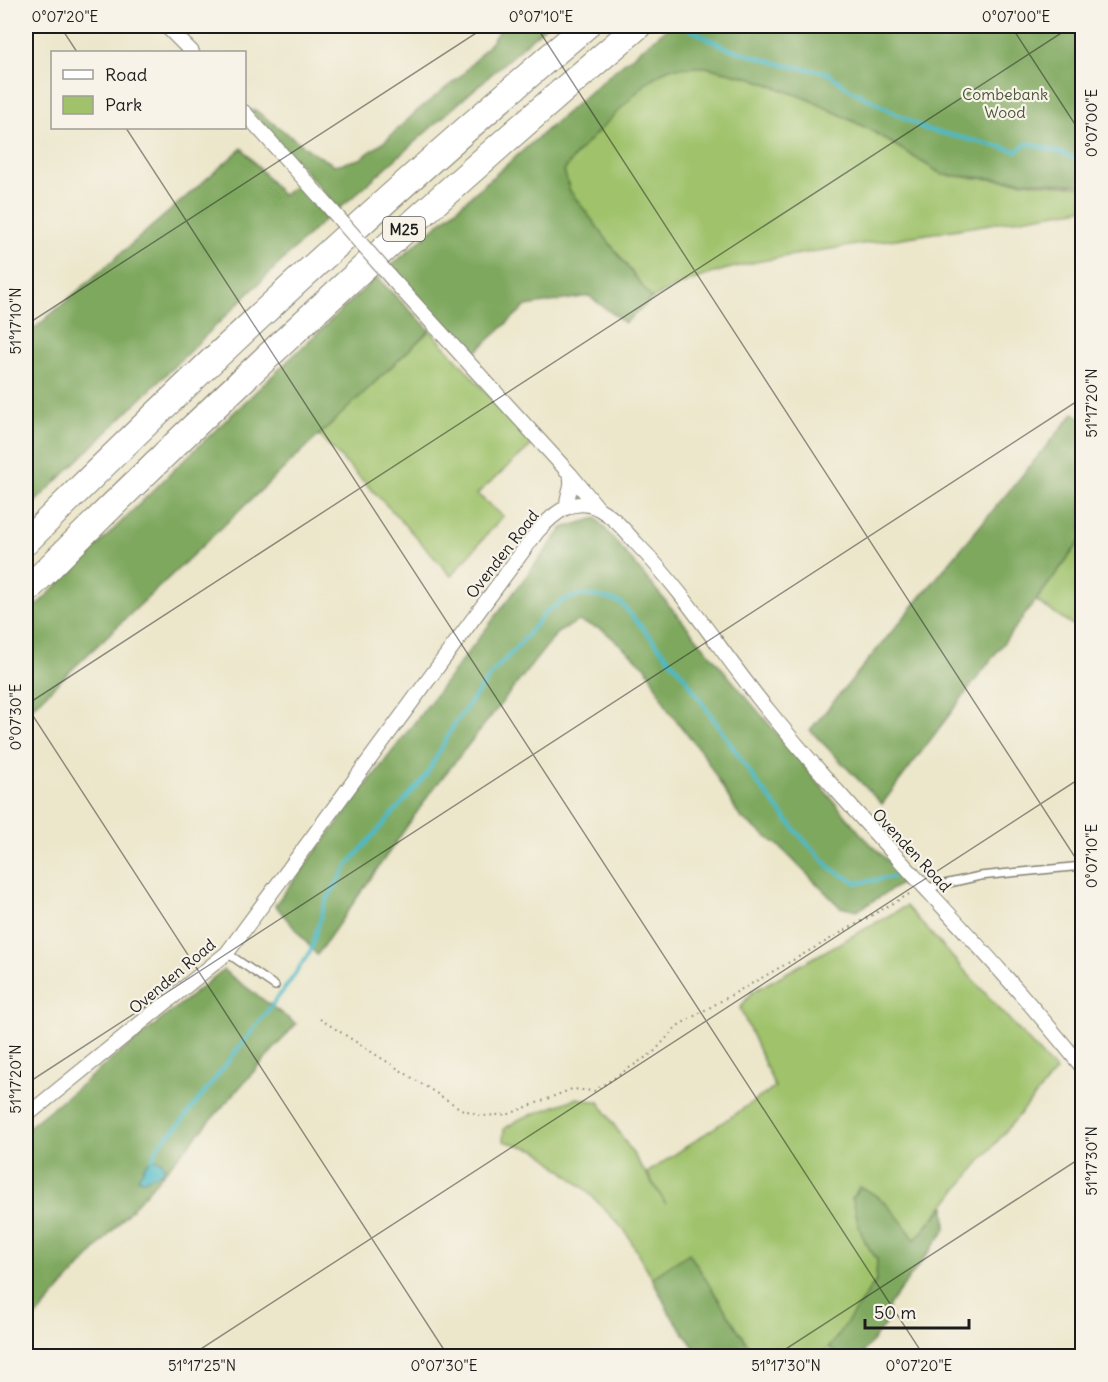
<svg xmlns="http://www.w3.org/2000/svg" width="1108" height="1382" viewBox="0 0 1108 1382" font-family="Delius,sans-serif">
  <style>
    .green { fill: #9fc26b; stroke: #5e6f44; stroke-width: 1.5 }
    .forest { fill: #7fa85f; stroke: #4e623e; stroke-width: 1.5 }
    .water { fill: #4cbac6; stroke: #346b71; stroke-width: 1.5 }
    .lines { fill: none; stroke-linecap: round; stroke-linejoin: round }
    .stream { stroke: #4cbac6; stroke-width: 4 }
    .service-casing { stroke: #848173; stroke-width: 10 }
    .minor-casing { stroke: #848173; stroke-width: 16 }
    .motorway-casing { stroke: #848173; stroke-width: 28 }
    .path { stroke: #848173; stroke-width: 2; stroke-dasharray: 1.5 4.5; stroke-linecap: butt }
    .service { stroke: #fff; stroke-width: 7 }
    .minor { stroke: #fff; stroke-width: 14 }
    .motorway { stroke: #fff; stroke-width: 26 }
    .minor-bridge-casing { stroke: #848173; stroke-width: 16; stroke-linecap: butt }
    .minor-bridge { stroke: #fff; stroke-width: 14 }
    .ticks { fill: none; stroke: #1c1c1c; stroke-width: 1.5; stroke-opacity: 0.45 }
    .labels { text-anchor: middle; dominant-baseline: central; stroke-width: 4.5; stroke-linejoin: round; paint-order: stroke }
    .shield { fill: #f7f3e8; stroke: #5e5c59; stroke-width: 1.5 }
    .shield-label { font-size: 15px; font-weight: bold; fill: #1c1c1c }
    .park-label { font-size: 16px; fill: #4a5638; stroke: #f7f3e8 }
    .street-label { font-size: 16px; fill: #1c1c1c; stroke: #f7f3e8 }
    .neatline { fill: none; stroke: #1c1c1c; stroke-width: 2 }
    .ticks-label { font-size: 15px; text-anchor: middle; fill: #1c1c1c }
  </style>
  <rect width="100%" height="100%" fill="#f7f3e8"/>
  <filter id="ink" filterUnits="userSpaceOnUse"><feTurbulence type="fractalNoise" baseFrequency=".0167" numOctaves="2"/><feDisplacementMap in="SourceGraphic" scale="12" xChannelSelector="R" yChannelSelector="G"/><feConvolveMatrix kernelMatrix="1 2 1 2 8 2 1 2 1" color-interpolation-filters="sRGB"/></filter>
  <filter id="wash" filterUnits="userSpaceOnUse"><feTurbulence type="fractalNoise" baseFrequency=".008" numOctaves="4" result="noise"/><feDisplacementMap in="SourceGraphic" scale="24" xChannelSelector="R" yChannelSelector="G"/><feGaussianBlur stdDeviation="1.35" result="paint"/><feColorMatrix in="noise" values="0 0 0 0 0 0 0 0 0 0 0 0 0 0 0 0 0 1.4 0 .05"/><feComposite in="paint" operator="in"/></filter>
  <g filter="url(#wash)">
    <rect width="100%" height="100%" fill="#ece6ca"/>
    <g class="green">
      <path d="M705 67 752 78 810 100 869 129 943 175 1082 187V209C1009 221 936 233 862 244 790 256 717 263 652 299L570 191 564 171C578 150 646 76 669 68 679 64 695 67 705 67Z"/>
      <polygon points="430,330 533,444 477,494 503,516 451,576 395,514 319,435"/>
      <polygon points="1082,539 1082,631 1036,601"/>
      <path d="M906 906 1056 1071 915 1240C900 1219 885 1197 860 1187L852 1198C856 1207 856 1214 858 1223 862 1237 868 1248 877 1259L876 1281 832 1345 820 1356H755L689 1254 652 1278 625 1231 586 1190 537 1150 503 1141 504 1129 520 1119 577 1098 599 1102 666 1204 647 1173 775 1087 740 1008 752 992Z"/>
    </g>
    <g class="forest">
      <polygon points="502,26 546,26 339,209 251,111 255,110 315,154 335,165 360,159 386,140 418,110 461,76 492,41"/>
      <polygon points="670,26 1082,26 1082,185 943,175 869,129 810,100 752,78 706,67 669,68 648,81 575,155 564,171 570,191 652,299 625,323 589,296 526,306 471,356 391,266 614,71"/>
      <polygon points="242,148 282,195 298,184 326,218 26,511 26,336"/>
      <polygon points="376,277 430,330 26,713 26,616 181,463"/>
      <polygon points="1074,413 1082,419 1082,539 882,804 810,730"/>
      <polygon points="596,518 861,834 907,880 857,911 840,907 779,846 740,817 703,754 670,713 646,667 603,630 578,621 557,633 431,792 317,955 275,905 563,528"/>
      <polygon points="223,970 296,1024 26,1328 26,1129"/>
      <path d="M860 1187C885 1197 900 1219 915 1240L945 1206 946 1229 889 1305 886 1323 861 1356H839L829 1348 876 1281 877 1259C868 1248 861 1237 858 1223 856 1214 856 1207 852 1198Z"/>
      <polygon points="689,1253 755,1356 700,1356 669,1312 652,1278"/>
    </g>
    <polygon class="water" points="152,1159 161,1161 164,1166 163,1172 143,1180 138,1178 146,1164"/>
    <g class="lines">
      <g class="stream">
        <polyline points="683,26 727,48 784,65 826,72 851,90 925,129 1017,151 1027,143 1059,152 1082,162"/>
        <polyline points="152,1159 159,1144 180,1124 289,983 311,950 325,903 350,862 425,777 455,723 493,672 518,646 546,612 564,600 580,595 602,597 621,603 684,676 758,784 801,837 832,869 857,883 893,877"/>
      </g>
    </g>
  </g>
  <g filter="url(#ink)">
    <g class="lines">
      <defs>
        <g id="service">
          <polyline points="927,888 980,876 1082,866"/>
          <polyline points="227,953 275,986"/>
        </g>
        <g id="minor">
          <polyline points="166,26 192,52"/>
          <polyline points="244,112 321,198"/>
          <path d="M393 280 570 474C574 489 566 493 567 507"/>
          <polyline points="571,475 598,508"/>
          <path d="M26 1116 227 953 537 532C553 514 574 495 599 509 614 517 625 531 636 543 686 594 723 655 768 710 868 833 983 943 1082 1067"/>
        </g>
        <g id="motorway">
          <path d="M26 542C205 362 393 190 586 26"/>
          <path d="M26 591C222 394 426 206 638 26"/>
        </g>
      </defs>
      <use href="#service" class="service-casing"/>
      <use href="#minor" class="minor-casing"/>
      <use href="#motorway" class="motorway-casing"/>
      <polyline class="path" points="320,1019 461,1109 483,1116 509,1114 572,1089 594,1091 654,1052 677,1026 911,893"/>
      <use href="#service" class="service"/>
      <use href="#minor" class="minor"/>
      <use href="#motorway" class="motorway"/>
      <defs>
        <polyline id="minor-bridge" points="321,198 393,280"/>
      </defs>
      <use href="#minor-bridge" class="minor-bridge-casing"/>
      <use href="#minor-bridge" class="minor-bridge"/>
    </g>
  </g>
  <path class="ticks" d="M60 26 77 52M536 26 1082 868M1011 26 1082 135M126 128 924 1356M26 325 487 26M26 705 448 1356M26 705 1072 26M26 1084 1082 398M190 1356 1082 777M775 1356 1082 1157"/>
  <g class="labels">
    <rect class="shield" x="383" y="217" width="42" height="24" rx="4.5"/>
    <g class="shield-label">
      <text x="404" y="229">M25</text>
    </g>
    <g class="park-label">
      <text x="1005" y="94">Combebank<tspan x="1005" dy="18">Wood</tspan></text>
    </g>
    <g class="street-label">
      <text transform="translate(502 554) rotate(-52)">Ovenden Road</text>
      <text transform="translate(912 850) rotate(47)">Ovenden Road</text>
      <text transform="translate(172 976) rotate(-40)">Ovenden Road</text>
    </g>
  </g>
  <rect width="1108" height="1382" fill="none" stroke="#f7f3e8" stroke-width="66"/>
  <rect x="51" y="51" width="195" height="78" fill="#f7f3e8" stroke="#9f9d96" stroke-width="1.5"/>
  <rect x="63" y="70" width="30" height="9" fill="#ffffff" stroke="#9f9d96" stroke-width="1.5"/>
  <text x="105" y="81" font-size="18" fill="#1c1c1c">Road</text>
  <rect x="63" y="96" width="30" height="18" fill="#9fc26b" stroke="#9f9d96" stroke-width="1.5"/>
  <text x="105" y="111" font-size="18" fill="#1c1c1c">Park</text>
  <path d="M865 1319v9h104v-9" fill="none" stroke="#1c1c1c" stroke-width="3"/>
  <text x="874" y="1319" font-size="18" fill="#1c1c1c" stroke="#f7f3e8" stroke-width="4.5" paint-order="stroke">50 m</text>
  <rect x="33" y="33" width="1042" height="1316" class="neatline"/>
  <g class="ticks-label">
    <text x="65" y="22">0°07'20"E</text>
    <text x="541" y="22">0°07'10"E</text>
    <text x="1016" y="22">0°07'00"E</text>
    <text transform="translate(1092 123) rotate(-90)" y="5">0°07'00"E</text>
    <text transform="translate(16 321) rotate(-90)" y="5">51°17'10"N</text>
    <text transform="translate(1092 403) rotate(-90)" y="5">51°17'20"N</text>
    <text transform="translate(16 717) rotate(-90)" y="5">0°07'30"E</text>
    <text transform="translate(1092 856) rotate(-90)" y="5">0°07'10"E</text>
    <text transform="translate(16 1079) rotate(-90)" y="5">51°17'20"N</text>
    <text transform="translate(1092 1161) rotate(-90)" y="5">51°17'30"N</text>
    <text x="202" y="1371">51°17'25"N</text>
    <text x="444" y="1371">0°07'30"E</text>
    <text x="786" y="1371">51°17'30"N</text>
    <text x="919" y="1371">0°07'20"E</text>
  </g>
</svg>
